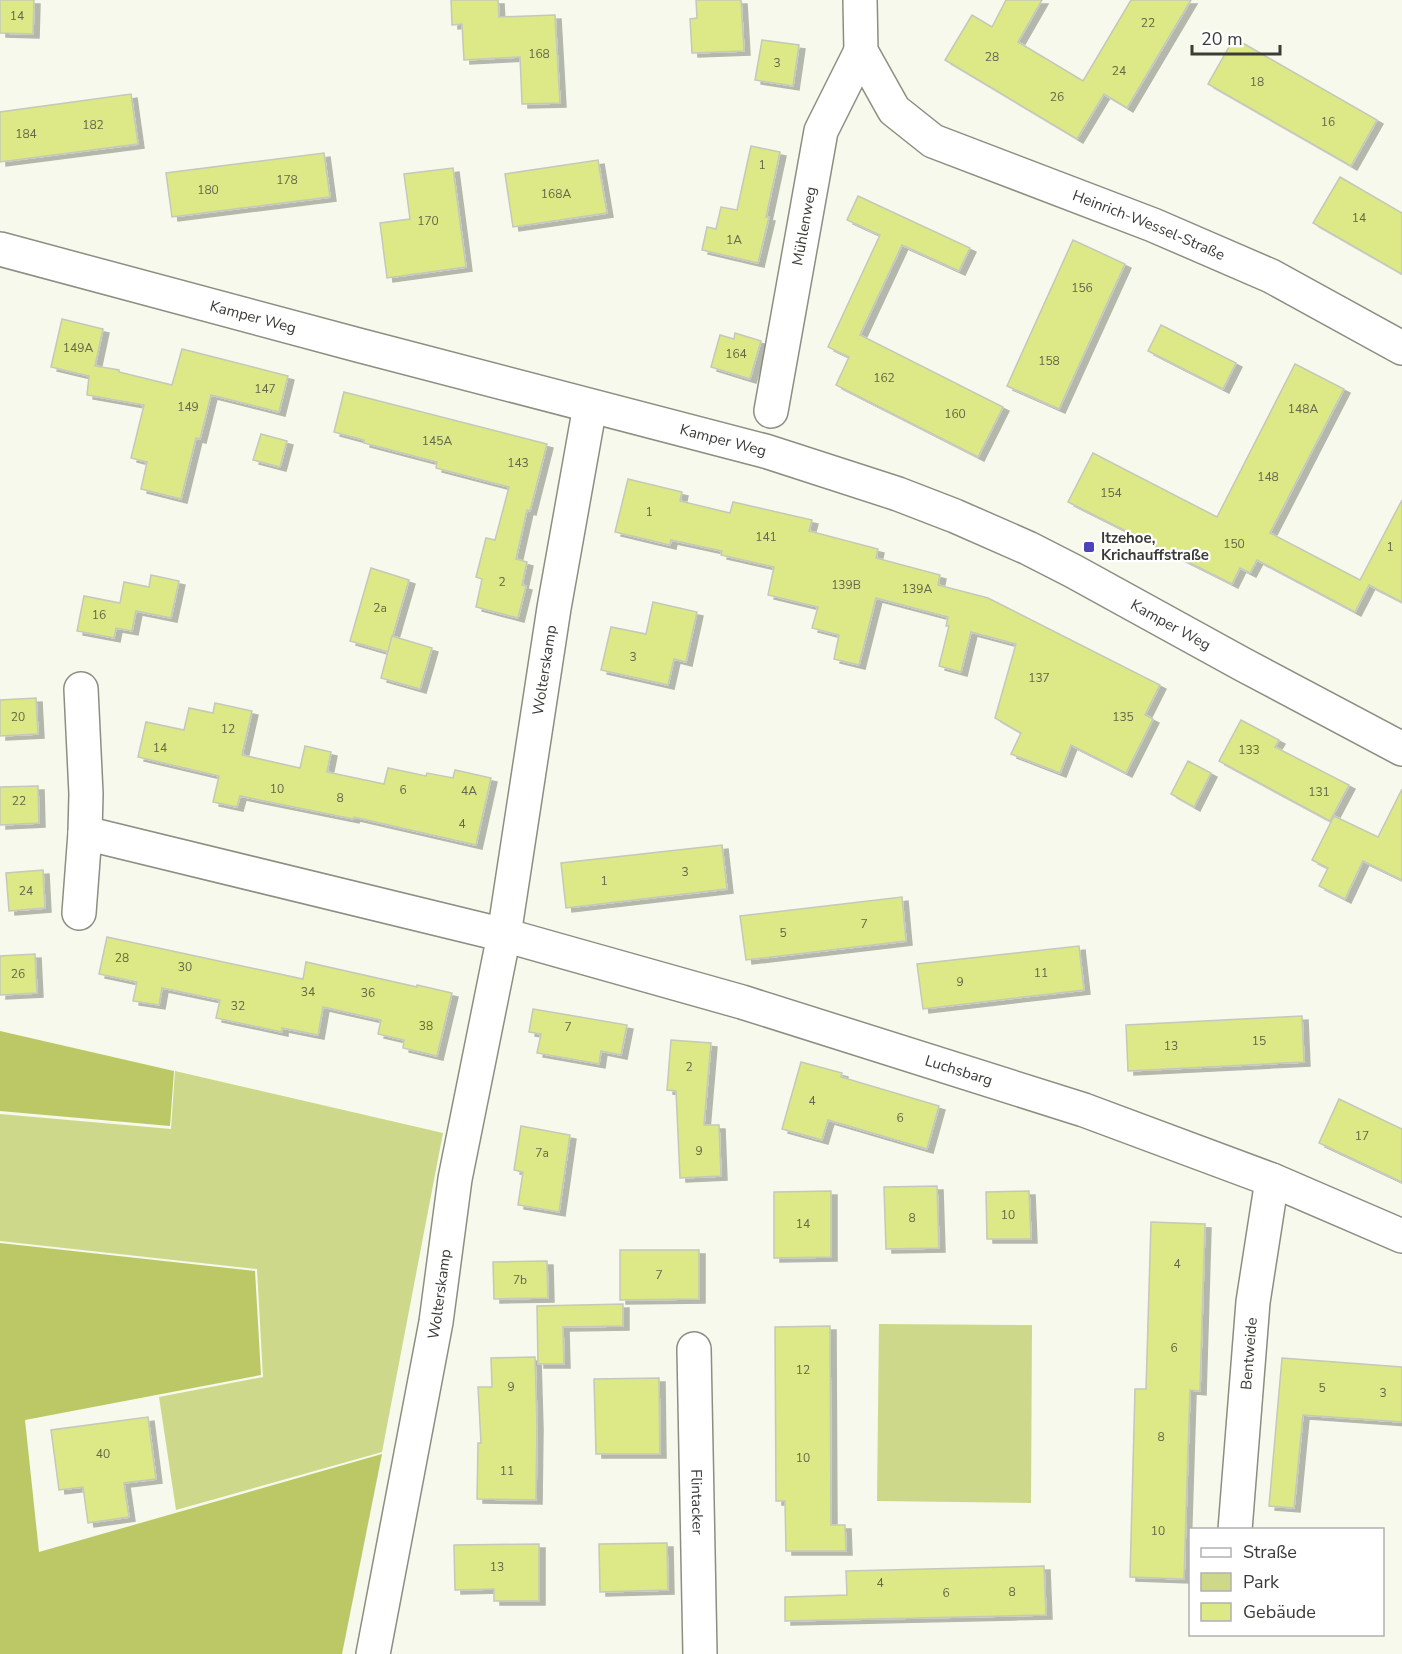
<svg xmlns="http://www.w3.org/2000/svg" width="1402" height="1654" viewBox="0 0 1402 1654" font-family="'Nunito Sans',sans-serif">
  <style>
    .green { fill: #cdd88a }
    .forest { fill: #bcc866 }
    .building { fill: #dce986; stroke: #c5c8bb; stroke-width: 1.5; filter: url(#shadow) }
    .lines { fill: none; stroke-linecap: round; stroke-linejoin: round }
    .street-casing { stroke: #8c8e82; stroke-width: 36 }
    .secondary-casing { stroke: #8c8e82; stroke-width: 36 }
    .street { stroke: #fff; stroke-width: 33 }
    .secondary { stroke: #fff; stroke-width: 33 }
    .poi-dot { fill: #4d44ba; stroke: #fff; stroke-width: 2 }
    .labels { text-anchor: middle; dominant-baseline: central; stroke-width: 4.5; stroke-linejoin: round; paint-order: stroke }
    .number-label { font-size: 12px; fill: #63674b }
    .street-label { font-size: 15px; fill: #3b3c37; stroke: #fff }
    .poi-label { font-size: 15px; font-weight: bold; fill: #3b3c37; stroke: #fff; text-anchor: start }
  </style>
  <defs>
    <filter id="shadow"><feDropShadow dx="6" dy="4" stdDeviation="0" flood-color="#0004"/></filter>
  </defs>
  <rect width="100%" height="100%" fill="#f6f9eb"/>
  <g class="green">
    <polygon points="175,1071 443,1133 382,1452 176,1510 159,1397 263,1377 257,1269 0,1241 0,1114 171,1129"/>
    <polygon points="879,1324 1032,1325 1031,1503 877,1501"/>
  </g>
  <g class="forest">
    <polygon points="0,1031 174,1071 170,1126 0,1111"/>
    <polygon points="0,1243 255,1271 261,1375 25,1420 39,1552 382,1454 342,1654 0,1654"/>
  </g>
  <g class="building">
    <polygon points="0,0 34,0 33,34 0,33"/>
    <polygon points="451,0 498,0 499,17 555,15 560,103 522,104 520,57 464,60 462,24 452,25"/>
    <polygon points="696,0 741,0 744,51 692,53 690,19 697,18"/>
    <polygon points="1006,0 1042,0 1018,42 1083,81 1131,0 1191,0 1127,108 1104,94 1077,139 945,60 972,15 992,27"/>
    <polygon points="1234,38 1377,120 1351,166 1208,84"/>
    <polygon points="762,40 799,45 793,86 755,80"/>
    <polygon points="131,94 138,144 0,162 0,112"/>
    <polygon points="751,146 780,152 766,217 769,217 758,263 702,250 707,227 716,229 721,207 737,210"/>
    <polygon points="324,153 330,197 172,217 166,173"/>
    <polygon points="598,160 607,213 513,227 505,174"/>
    <polygon points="453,168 466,267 387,278 380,223 410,219 404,174"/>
    <polygon points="1340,177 1402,213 1402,274 1313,223"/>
    <polygon points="858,196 970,248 959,271 902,245 860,335 1003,407 978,457 836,385 849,357 828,347 880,235 847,220"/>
    <polygon points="1073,240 1125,264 1059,409 1007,386"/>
    <polygon points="62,319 103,329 95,366 119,370 119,372 172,385 182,349 288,376 279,412 211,395 200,439 196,438 181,499 141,489 147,462 131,458 144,405 87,395 89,376 51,367"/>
    <polygon points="1161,325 1236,363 1223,389 1148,351"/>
    <polygon points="735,333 761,341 750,379 711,367 720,335 734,339"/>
    <polygon points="1295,364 1344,389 1270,533 1360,580 1402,500 1402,602 1369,585 1355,612 1257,560 1250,573 1240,568 1232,584 1068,502 1093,453 1217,517"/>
    <polygon points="344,392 547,444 530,511 527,510 516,559 527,562 522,585 526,586 518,618 476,607 482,579 476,577 486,538 495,540 509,487 436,468 437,462 364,443 364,440 334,432"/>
    <polygon points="261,434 287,441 280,467 253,460"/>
    <polygon points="628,479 682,492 680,501 730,513 733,502 812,520 809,531 878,549 876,558 940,575 938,585 988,598 1160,685 1145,715 1153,719 1126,773 1071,745 1060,773 1011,754 1021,733 995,718 1016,644 971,632 961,672 939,666 949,626 946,626 948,617 876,598 859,665 834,659 839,635 812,628 818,607 768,595 774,567 721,555 722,551 671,540 670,545 615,532"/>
    <polygon points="371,568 409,580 388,652 350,641"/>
    <polygon points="151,575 179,581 171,618 136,611 132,631 116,628 114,638 77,631 84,596 120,603 124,582 149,587"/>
    <polygon points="653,602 697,612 686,662 674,659 668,685 601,670 611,627 646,634"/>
    <polygon points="392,636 432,648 420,689 381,678"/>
    <polygon points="36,698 38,734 0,736 0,700"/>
    <polygon points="215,703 252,711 242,755 300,768 305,746 331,752 327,772 384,784 388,768 426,776 427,773 453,778 455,770 491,778 476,845 354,817 353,819 240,796 237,807 213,802 219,776 138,757 146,722 184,730 189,708 213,713"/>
    <polygon points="1241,720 1279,740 1275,747 1349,785 1330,821 1219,761"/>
    <polygon points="1188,761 1211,773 1194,807 1171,794"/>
    <polygon points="38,786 39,823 0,825 0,787"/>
    <polygon points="1402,789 1402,880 1363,861 1345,899 1319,886 1328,868 1312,860 1334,816 1378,837"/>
    <polygon points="722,845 727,889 566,908 561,863"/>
    <polygon points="43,870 45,908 9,911 6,873"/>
    <polygon points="902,897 906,941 746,960 740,916"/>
    <polygon points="107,937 303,979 306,962 417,987 417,985 452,993 437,1056 403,1048 404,1040 378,1034 381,1020 323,1007 318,1035 282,1028 282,1032 216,1018 220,1000 162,988 159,1005 133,1001 137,982 99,974"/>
    <polygon points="1079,946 1084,990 923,1009 917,964"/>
    <polygon points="35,954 37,993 0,995 0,956"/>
    <polygon points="533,1009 627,1025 621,1055 601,1051 599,1064 537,1053 541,1034 529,1032"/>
    <polygon points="1302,1016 1304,1062 1128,1071 1126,1025"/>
    <polygon points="671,1040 711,1043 704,1125 719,1125 721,1176 680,1178 676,1091 667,1090"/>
    <polygon points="801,1062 842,1073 841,1077 939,1106 927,1149 828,1120 822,1140 782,1129"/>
    <polygon points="1339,1099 1402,1129 1402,1182 1319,1143"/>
    <polygon points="521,1126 570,1135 559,1212 518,1205 523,1172 514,1170"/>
    <polygon points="937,1186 939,1248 886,1249 884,1187"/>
    <polygon points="831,1191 831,1257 774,1258 774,1192"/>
    <polygon points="1029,1191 1031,1239 987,1239 986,1192"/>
    <polygon points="1151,1222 1205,1224 1200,1391 1190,1390 1184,1579 1130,1577 1135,1389 1146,1389"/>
    <polygon points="620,1250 699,1250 699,1299 620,1300"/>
    <polygon points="547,1261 548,1298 494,1299 493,1262"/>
    <polygon points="623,1304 623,1326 563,1327 564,1364 538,1364 537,1306"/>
    <polygon points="830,1326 831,1525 845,1525 846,1551 786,1551 785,1501 776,1501 775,1327"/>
    <polygon points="535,1357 537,1425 536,1500 477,1499 478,1443 481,1443 478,1387 492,1387 491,1358"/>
    <polygon points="1282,1358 1402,1367 1402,1422 1303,1415 1294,1508 1269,1506"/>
    <polygon points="659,1378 660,1454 596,1454 594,1379"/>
    <polygon points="148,1417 156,1479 124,1483 129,1517 88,1523 83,1487 59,1490 51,1430"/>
    <polygon points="667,1543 668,1590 600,1592 599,1544"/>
    <polygon points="539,1544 539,1601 494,1601 494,1589 455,1590 454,1545"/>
    <polygon points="1044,1566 1046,1615 785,1621 785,1597 847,1595 846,1571"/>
  </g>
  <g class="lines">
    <defs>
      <g id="street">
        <path id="s1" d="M860 0 861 51 894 110 933 141 1153 225 1271 276 1402 348"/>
        <path id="s2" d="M771 411 821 131 861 51"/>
        <path id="s3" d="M81 689 86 794 85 833 504 935 742 1002 1084 1110 1272 1180 1402 1236"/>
        <polyline points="79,913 85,833"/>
        <path id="s4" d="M694 1349 700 1654"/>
        <path id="s5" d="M1235 1530 1253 1302 1272 1180"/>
        <path id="s6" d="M373 1654 436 1322 455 1179 504 935 554 608 590 406"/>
      </g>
      <g id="secondary">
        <path id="s7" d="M0 249 358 345 765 451 898 494 955 516 1028 548 1073 571 1242 664 1402 749"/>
      </g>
    </defs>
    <use href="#street" class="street-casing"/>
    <use href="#secondary" class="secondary-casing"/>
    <use href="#street" class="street"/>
    <use href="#secondary" class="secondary"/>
  </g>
  <rect class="poi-dot" x="1083" y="541" width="12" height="12" rx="3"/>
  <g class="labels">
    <g class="number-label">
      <text x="17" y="16">14</text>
      <text x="1148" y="23">22</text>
      <text x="539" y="54">168</text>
      <text x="992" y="57">28</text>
      <text x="777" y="63">3</text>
      <text x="1119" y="71">24</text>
      <text x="1257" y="82">18</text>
      <text x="1057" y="97">26</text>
      <text x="1328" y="122">16</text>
      <text x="93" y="125">182</text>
      <text x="26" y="134">184</text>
      <text x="762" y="165">1</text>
      <text x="287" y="180">178</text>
      <text x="208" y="190">180</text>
      <text x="556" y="194">168A</text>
      <text x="1359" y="218">14</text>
      <text x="428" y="221">170</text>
      <text x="734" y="240">1A</text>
      <text x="1082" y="288">156</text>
      <text x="78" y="348">149A</text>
      <text x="736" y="354">164</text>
      <text x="1049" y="361">158</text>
      <text x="884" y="378">162</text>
      <text x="265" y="389">147</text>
      <text x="188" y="407">149</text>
      <text x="1303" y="409">148A</text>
      <text x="955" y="414">160</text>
      <text x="437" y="441">145A</text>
      <text x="518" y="463">143</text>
      <text x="1268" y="477">148</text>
      <text x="1111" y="493">154</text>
      <text x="649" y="512">1</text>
      <text x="766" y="537">141</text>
      <text x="1234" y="544">150</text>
      <text x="1390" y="547">1</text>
      <text x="502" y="582">2</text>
      <text x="846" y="585">139B</text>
      <text x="917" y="589">139A</text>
      <text x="380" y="608">2a</text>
      <text x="99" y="615">16</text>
      <text x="633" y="657">3</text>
      <text x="1039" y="678">137</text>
      <text x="18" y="717">20</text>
      <text x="1123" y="717">135</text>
      <text x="228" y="729">12</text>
      <text x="160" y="748">14</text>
      <text x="1249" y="750">133</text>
      <text x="277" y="789">10</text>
      <text x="403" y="790">6</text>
      <text x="469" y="791">4A</text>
      <text x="1319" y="792">131</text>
      <text x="340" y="798">8</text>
      <text x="19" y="801">22</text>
      <text x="462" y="824">4</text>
      <text x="685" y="872">3</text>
      <text x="604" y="881">1</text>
      <text x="26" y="891">24</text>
      <text x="864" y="924">7</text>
      <text x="783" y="933">5</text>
      <text x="122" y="958">28</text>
      <text x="185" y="967">30</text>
      <text x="1041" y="973">11</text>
      <text x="18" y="974">26</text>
      <text x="960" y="982">9</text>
      <text x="308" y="992">34</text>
      <text x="368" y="993">36</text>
      <text x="238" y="1006">32</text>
      <text x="426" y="1026">38</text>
      <text x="568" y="1027">7</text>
      <text x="1259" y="1041">15</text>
      <text x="1171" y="1046">13</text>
      <text x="689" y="1067">2</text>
      <text x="812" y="1101">4</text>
      <text x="900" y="1118">6</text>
      <text x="1362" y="1136">17</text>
      <text x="699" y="1151">9</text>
      <text x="542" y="1153">7a</text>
      <text x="1008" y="1215">10</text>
      <text x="912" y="1218">8</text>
      <text x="803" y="1224">14</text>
      <text x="1177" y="1264">4</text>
      <text x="659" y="1275">7</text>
      <text x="520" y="1280">7b</text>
      <text x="1174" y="1348">6</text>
      <text x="803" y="1370">12</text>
      <text x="511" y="1387">9</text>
      <text x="1322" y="1388">5</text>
      <text x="1383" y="1393">3</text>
      <text x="1161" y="1437">8</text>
      <text x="103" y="1454">40</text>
      <text x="803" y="1458">10</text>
      <text x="507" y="1471">11</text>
      <text x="1158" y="1531">10</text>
      <text x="497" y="1567">13</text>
      <text x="880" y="1583">4</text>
      <text x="1012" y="1592">8</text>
      <text x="946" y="1593">6</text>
    </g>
    <g class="street-label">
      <text stroke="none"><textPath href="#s1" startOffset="400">Heinrich-Wessel-Straße</textPath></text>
      <text stroke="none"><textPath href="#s2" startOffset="188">Mühlenweg</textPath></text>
      <text stroke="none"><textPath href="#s7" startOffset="262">Kamper Weg</textPath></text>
      <text stroke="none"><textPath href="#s7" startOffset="748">Kamper Weg</textPath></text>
      <text stroke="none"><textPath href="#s7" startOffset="1234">Kamper Weg</textPath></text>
      <text stroke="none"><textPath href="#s6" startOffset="999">Wolterskamp</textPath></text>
      <text stroke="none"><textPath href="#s3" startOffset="1050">Luchsbarg</textPath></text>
      <text stroke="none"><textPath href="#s6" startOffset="366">Wolterskamp</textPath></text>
      <text stroke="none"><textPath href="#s5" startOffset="177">Bentweide</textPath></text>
      <text stroke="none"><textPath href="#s4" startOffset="153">Flintacker</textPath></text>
    </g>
    <g class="poi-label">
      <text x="1101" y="538">Itzehoe,<tspan x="1101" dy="17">Krichauffstraße</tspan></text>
    </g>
  </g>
  <rect x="1189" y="1528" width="195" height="108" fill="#ffffff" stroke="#b1b1af" stroke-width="1.5"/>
  <rect x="1201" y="1548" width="30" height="9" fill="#ffffff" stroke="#b1b1af" stroke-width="1.5"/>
  <text x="1243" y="1558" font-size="18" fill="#3b3c37">Straße</text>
  <rect x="1201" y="1573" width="30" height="18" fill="#cdd88a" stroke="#b1b1af" stroke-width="1.5"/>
  <text x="1243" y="1588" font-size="18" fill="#3b3c37">Park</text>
  <rect x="1201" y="1603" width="30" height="18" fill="#dce986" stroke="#b1b1af" stroke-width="1.5"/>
  <text x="1243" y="1618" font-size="18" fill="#3b3c37">Gebäude</text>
  <path d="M1192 45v9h88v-9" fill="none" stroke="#3b3c37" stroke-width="3"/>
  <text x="1201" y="45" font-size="18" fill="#3b3c37" stroke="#ffffff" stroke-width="4.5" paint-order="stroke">20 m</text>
</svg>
